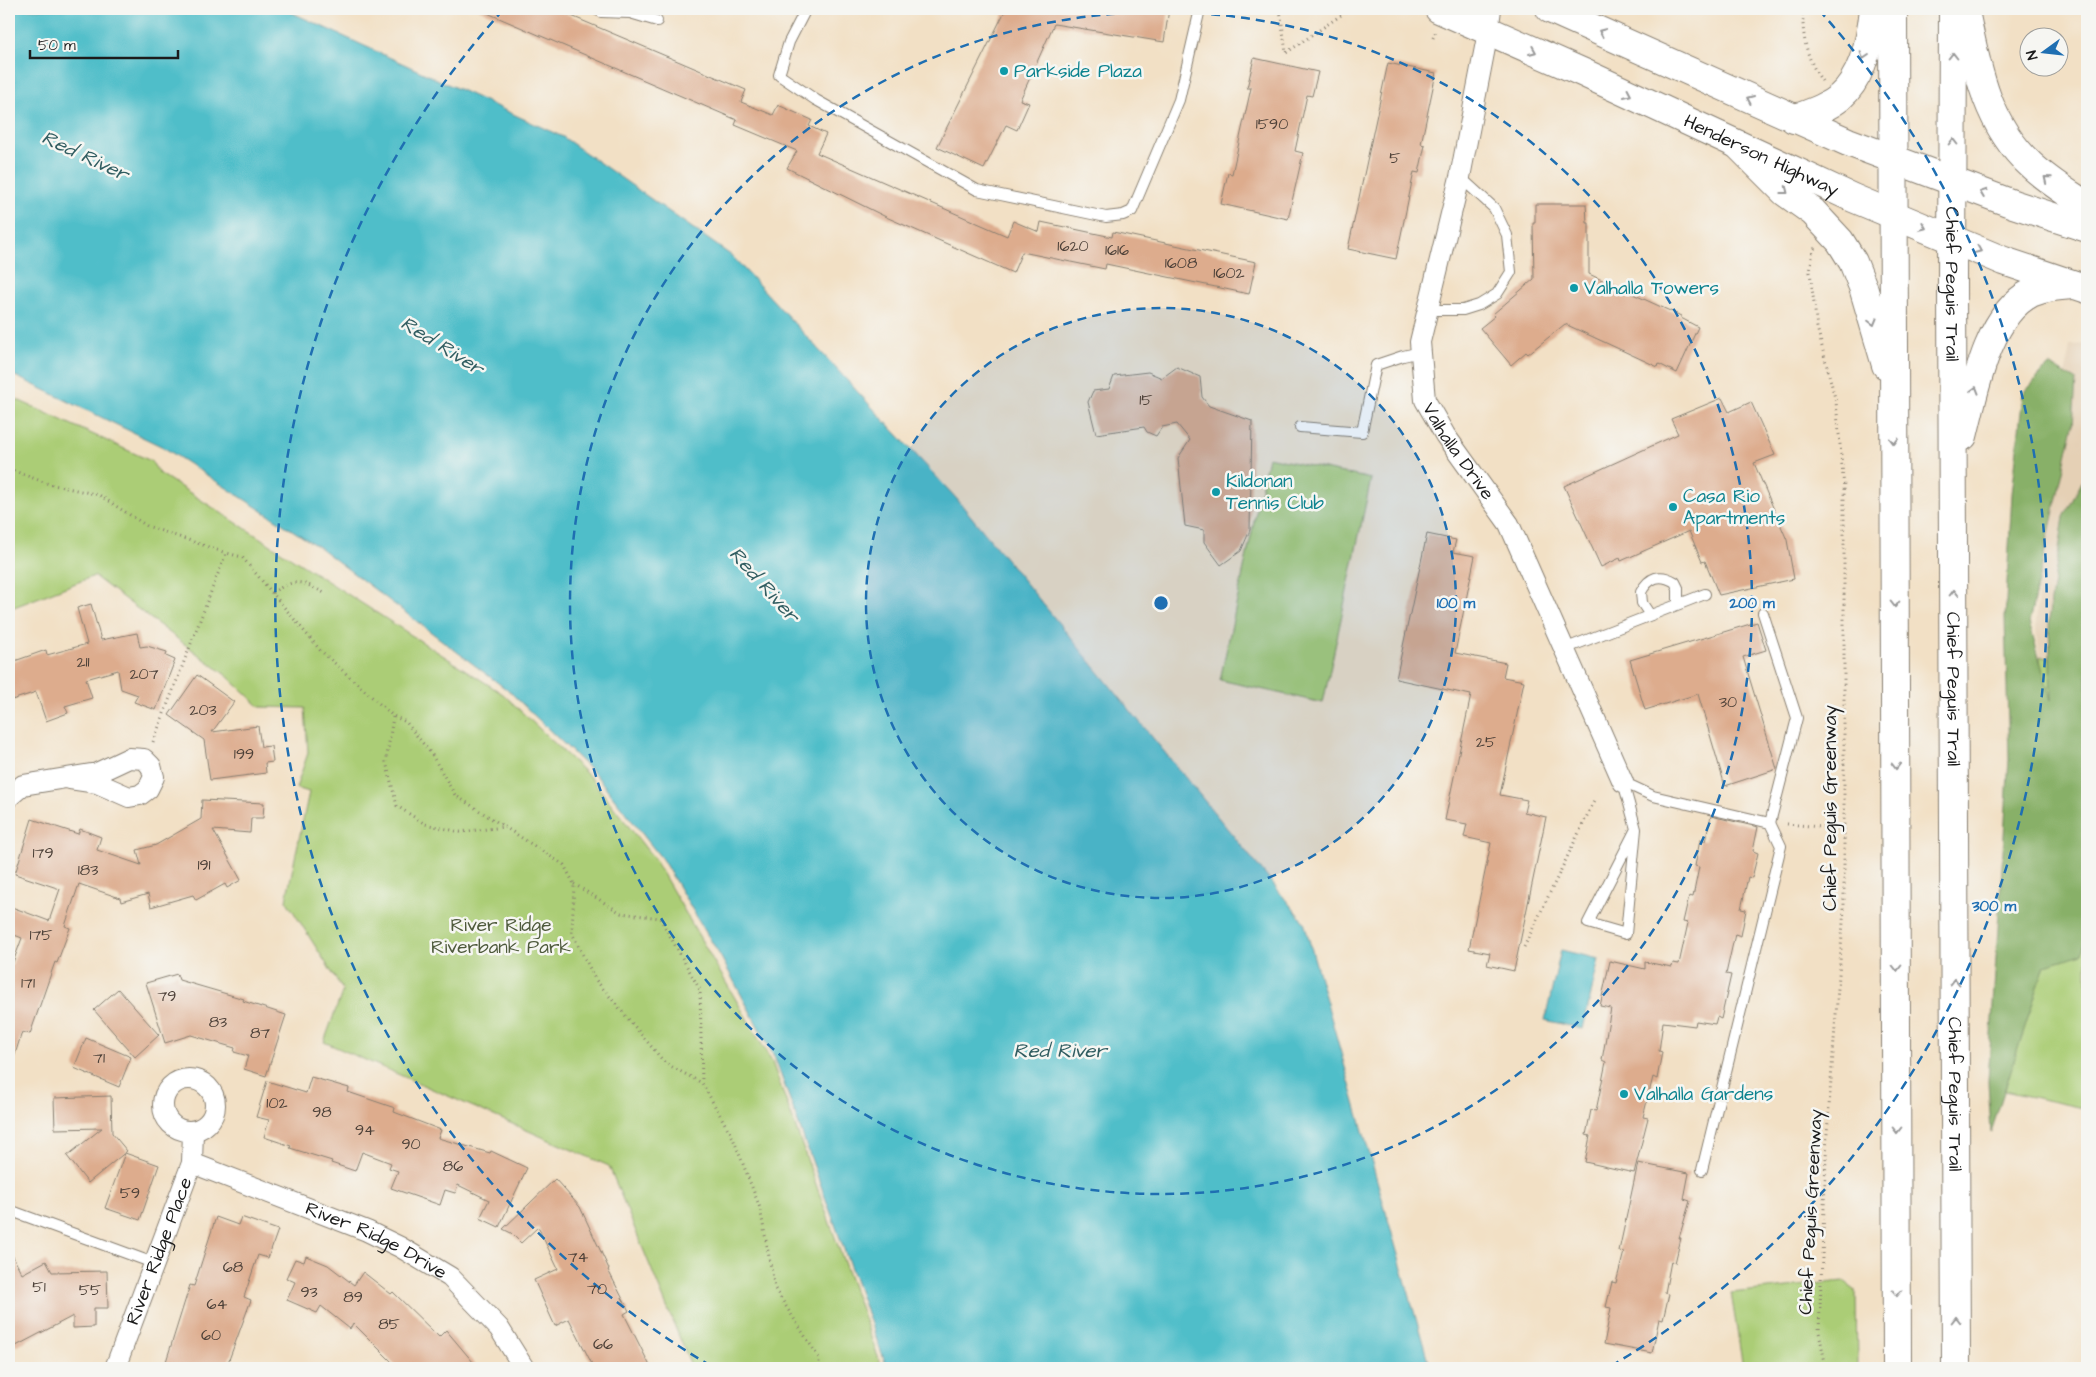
<svg xmlns="http://www.w3.org/2000/svg" width="2096" height="1377" viewBox="0 0 2096 1377" font-family="'Architects Daughter',sans-serif">
  <style>
    .built { fill: #e5d0b5 }
    .green { fill: #abcd76; stroke: #647449 }
    .forest { fill: #88b067; stroke: #526642 }
    .water { fill: #50bec9; stroke: #366d72 }
    .building { fill: #ddac8d }
    .lines { fill: none; stroke-linecap: round; stroke-linejoin: round }
    .lane-casing { stroke: #877e70; stroke-width: 12 }
    .street-casing { stroke: #877e70; stroke-width: 22 }
    .secondary-casing { stroke: #877e70; stroke-width: 30 }
    .primary-casing { stroke: #877e70; stroke-width: 30 }
    .path { stroke: #877e70; stroke-width: 3; stroke-dasharray: 1 4; stroke-linecap: butt }
    .lane { stroke: #fff; stroke-width: 10 }
    .street { stroke: #fff; stroke-width: 20 }
    .secondary { stroke: #fff; stroke-width: 28 }
    .primary { stroke: #fff; stroke-width: 28 }
    .oneway { stroke: #999 }
    .ring { fill: none; stroke: #1f6fb2; stroke-width: 2.5; stroke-dasharray: 9 6 }
    .culture-dot { fill: #0f9aa8; stroke: #f6f6f2; stroke-width: 2 }
    .labels { text-anchor: middle; dominant-baseline: central; stroke-width: 5; stroke-linejoin: round; paint-order: stroke }
    .number-label { font-size: 16px; fill: #4c4038 }
    .culture-label { font-size: 19px; fill: #0d838f; stroke: #f6f6f2; text-anchor: start }
    .street-label { font-size: 19px; fill: #1c1c1c; stroke: #f6f6f2 }
    .park-label { font-size: 19px; fill: #4e5a3c; stroke: #f6f6f2 }
    .water-label { font-size: 20px; font-style: italic; fill: #315d61; stroke: #f6f6f2 }
    .centre { fill: #1f6fb2; stroke: #f6f6f2; stroke-width: 2.5 }
    .ring-label { font-size: 15px; text-anchor: middle; font-weight: bold; fill: #1f6fb2; stroke: #f6f6f2; stroke-width: 5; stroke-linejoin: round; paint-order: stroke }
  </style>
  <rect width="100%" height="100%" fill="#f6f6f2"/>
  <filter id="ink" filterUnits="userSpaceOnUse"><feTurbulence type="fractalNoise" baseFrequency=".02" numOctaves="2"/><feDisplacementMap in="SourceGraphic" scale="10" xChannelSelector="R" yChannelSelector="G"/><feConvolveMatrix kernelMatrix="1 2 1 2 8 2 1 2 1" color-interpolation-filters="sRGB"/></filter>
  <filter id="wash" filterUnits="userSpaceOnUse"><feTurbulence type="fractalNoise" baseFrequency=".0096" numOctaves="4" result="noise"/><feDisplacementMap in="SourceGraphic" scale="20" xChannelSelector="R" yChannelSelector="G"/><feGaussianBlur stdDeviation="1.12" result="paint"/><feColorMatrix in="noise" values="0 0 0 0 0 0 0 0 0 0 0 0 0 0 0 0 0 1.4 0 .05"/><feComposite in="paint" operator="in"/></filter>
  <g filter="url(#wash)">
    <rect width="100%" height="100%" fill="#f2e0c5"/>
    <polygon class="built" points="2087,344 2087,668 2040,656 2036,631 2039,548 2044,504 2070,345"/>
    <g class="green">
      <polygon points="9,396 151,461 159,473 503,694 590,777 655,860 772,1062 882,1368 692,1368 609,1166 324,1042 343,990 286,900 309,792 296,788 308,753 305,708 260,707 227,676 94,576 9,609"/>
      <polygon points="1268,457 1371,479 1323,703 1220,680"/>
      <polygon points="2040,656 2087,668 2087,1109 2005,1091 2030,968 2044,812"/>
      <polygon points="1844,1281 1856,1290 1857,1368 1743,1368 1731,1293"/>
    </g>
    <polygon class="forest" points="2049,365 2076,380 2073,426 2029,622 2051,700 2049,614 2064,517 2087,472 2087,931 2082,954 2045,965 1991,1132 1988,1081 2009,759 2005,618 2012,494 2023,394"/>
    <g class="water">
      <polygon points="9,9 284,9 563,137 732,256 956,498 1304,922 1430,1368 887,1368 774,1056 722,959 662,859 596,775 510,692 320,548 163,447 9,373"/>
      <polygon points="1561,950 1599,959 1583,1029 1545,1020"/>
    </g>
    <g id="blocks">
      <g class="building">
        <polygon points="478,9 555,9 746,90 741,102 773,115 778,105 812,120 809,126 826,134 817,153 1007,236 1013,221 1039,232 1041,222 1112,237 1113,232 1256,262 1249,294 1106,264 1105,269 1022,252 1013,273 886,217 787,168 797,151 735,125 737,120"/>
        <polygon points="1006,9 1169,9 1164,42 1054,24 1020,100 1029,103 1017,130 1006,125 984,169 937,147"/>
        <polygon points="1254,58 1318,72 1312,96 1307,95 1295,151 1303,153 1288,219 1221,204 1228,173 1232,174 1251,88 1247,88"/>
        <polygon points="1388,63 1436,73 1421,144 1425,145 1419,173 1414,172 1396,259 1348,249"/>
        <polygon points="1535,204 1586,204 1587,223 1589,223 1589,274 1681,316 1681,318 1698,327 1677,373 1659,364 1658,367 1565,324 1528,354 1526,352 1511,365 1480,328 1495,316 1493,314 1534,279 1533,223 1535,223"/>
        <polygon points="1177,367 1200,377 1202,397 1209,406 1252,421 1250,530 1241,551 1221,565 1204,542 1204,530 1185,526 1178,458 1190,440 1177,424 1162,427 1156,436 1147,432 1144,427 1096,434 1088,402 1093,391 1109,389 1114,376 1148,372 1162,378"/>
        <polygon points="1722,398 1729,412 1751,402 1775,455 1754,463 1787,540 1794,579 1719,595 1705,561 1702,562 1689,531 1621,561 1620,558 1601,567 1564,486 1678,434 1671,419"/>
        <polygon points="1427,534 1456,540 1453,552 1475,556 1455,653 1506,663 1503,677 1524,681 1500,795 1527,800 1524,812 1546,817 1514,971 1487,965 1490,953 1469,949 1491,843 1464,837 1467,824 1445,820 1471,695 1396,679"/>
        <polygon points="91,604 101,640 137,633 140,647 147,646 167,652 166,656 175,660 156,710 134,702 138,695 121,689 118,670 86,679 92,698 65,706 68,713 46,721 36,692 12,700 9,691 9,663 46,650 47,655 87,644 77,608"/>
        <polygon points="1757,622 1766,650 1743,657 1777,769 1725,786 1698,694 1645,710 1630,660"/>
        <polygon points="197,675 234,702 212,732 258,726 261,747 271,746 273,762 265,763 266,773 210,780 204,740 169,715"/>
        <polygon points="202,800 264,803 263,818 251,818 250,833 213,830 241,880 227,888 225,884 196,900 193,895 151,907 148,894 121,902 120,898 79,884 65,926 70,928 57,963 55,962 30,1034 22,1032 12,1064 9,1064 9,973 22,938 9,933 9,906 49,921 60,889 15,874 32,819 78,834 80,829 101,837 97,850 141,865 137,850 156,845 201,819"/>
        <polygon points="1711,816 1758,827 1753,851 1758,853 1752,878 1748,877 1741,909 1746,910 1741,936 1735,934 1726,974 1731,975 1721,1019 1717,1017 1715,1024 1696,1021 1695,1026 1663,1022 1659,1051 1662,1052 1657,1079 1653,1077 1643,1117 1648,1118 1634,1173 1585,1162 1590,1136 1586,1135 1591,1110 1596,1111 1606,1062 1602,1060 1611,1008 1600,1006 1610,961 1645,969 1645,962 1672,967 1673,963 1679,964 1688,923 1683,922 1689,896 1693,897 1699,867 1695,866 1700,840 1705,841"/>
        <polygon points="177,974 179,980 244,999 243,1001 286,1015 266,1076 244,1069 248,1056 234,1052 235,1048 191,1035 165,1043 146,983"/>
        <polygon points="118,989 159,1035 135,1057 94,1010"/>
        <polygon points="86,1038 131,1057 119,1087 74,1068"/>
        <polygon points="311,1077 349,1088 348,1092 395,1108 394,1112 441,1130 438,1138 490,1153 491,1151 527,1168 499,1227 480,1218 489,1200 458,1185 455,1193 445,1190 440,1205 391,1188 398,1171 389,1168 391,1163 362,1152 355,1171 331,1163 332,1161 290,1148 291,1146 264,1137 269,1120 256,1117 267,1081 306,1093"/>
        <polygon points="111,1096 112,1133 127,1151 88,1183 67,1156 102,1128 55,1129 54,1098"/>
        <polygon points="125,1153 159,1165 140,1220 105,1208"/>
        <polygon points="1638,1163 1689,1173 1684,1199 1690,1201 1679,1238 1681,1238 1675,1263 1671,1261 1665,1293 1669,1294 1663,1320 1659,1319 1652,1353 1604,1344 1611,1308 1606,1307 1612,1282 1616,1283 1624,1252 1619,1251"/>
        <polygon points="555,1179 580,1207 609,1269 608,1270 629,1311 624,1314 651,1368 594,1368 569,1319 555,1326 534,1280 558,1269 538,1227 521,1243 511,1233 503,1229"/>
        <polygon points="216,1217 238,1225 241,1217 278,1230 268,1258 258,1255 244,1297 251,1300 226,1368 164,1368 190,1285 194,1286"/>
        <polygon points="9,1249 22,1274 46,1261 52,1272 107,1271 108,1308 94,1308 94,1327 73,1328 73,1316 16,1346 9,1331"/>
        <polygon points="306,1256 328,1265 354,1285 363,1272 391,1294 393,1292 439,1337 446,1330 478,1368 398,1368 353,1323 350,1329 321,1306 317,1313 287,1300 295,1282 286,1278 295,1259 304,1262"/>
      </g>
    </g>
  </g>
  <g filter="url(#ink)">
    <use href="#blocks" fill-opacity="0" stroke="#877e70" stroke-width="1"/>
    <g class="lines">
      <defs>
        <g id="lane">
          <polyline points="595,9 601,12 630,13 657,21"/>
          <polyline points="806,9 789,42 779,75 816,100 977,190 1106,217 1123,215 1132,211 1179,100 1200,9"/>
          <polyline points="1427,310 1463,310 1479,305 1497,294 1511,272 1507,235 1494,208 1460,177"/>
          <polyline points="1300,427 1362,432 1376,365 1403,356 1421,352"/>
          <polyline points="1763,613 1797,718 1770,823"/>
          <path d="M1650 615 1642 603 1641 592C1649 577 1660 573 1675 582L1678 588V604"/>
          <polyline points="1564,649 1705,594"/>
          <polyline points="1623,782 1653,796 1770,823 1781,846 1702,1170"/>
          <polyline points="1623,782 1636,829 1626,934 1588,923 1636,829"/>
          <polyline points="9,1210 156,1264"/>
        </g>
        <g id="street">
          <path id="s1" d="M1491 9 1488 32 1460 177 1420 342 1425 400 1445 435 1509 524 1623 782"/>
          <polyline points="9,797 23,785 97,773 129,758 144,759 151,766 154,777 148,789 140,795 129,797 97,783 70,779"/>
          <circle cx="189" cy="1105" r="26"/>
          <path id="s2" d="M192 1163 367 1231 400 1247 450 1277 499 1328 524 1368"/>
          <path id="s3" d="M115 1368 192 1163 193 1131"/>
        </g>
        <g id="secondary">
          <path id="s4" d="M1439 9 1584 73 1853 198 2004 261 2087 289"/>
          <polyline points="1550,9 1848,142 2013,204 2087,228"/>
        </g>
        <g id="primary">
          <polyline points="1893,9 1897,1368"/>
          <path id="s5" d="M1953 9 1952 283 1956 1368"/>
          <path d="M1966 16C1977 70 1988 126 2031 165 2048 181 2068 193 2087 206"/>
          <path d="M1794 119C1810 113 1827 108 1840 97 1863 77 1871 38 1874 9"/>
          <polyline points="1738,145 1785,192 1813,212 1840,241 1853,262 1863,287 1886,365"/>
          <path d="M1963 436C1974 393 1987 315 2031 293 2045 287 2058 286 2073 285"/>
        </g>
      </defs>
      <use href="#lane" class="lane-casing"/>
      <use href="#street" class="street-casing"/>
      <use href="#secondary" class="secondary-casing"/>
      <use href="#primary" class="primary-casing"/>
      <g class="path">
        <polyline points="1280,9 1286,53 1350,9"/>
        <path d="M1803 9C1802 36 1806 58 1822 81"/>
        <polyline points="1433,38 1436,31"/>
        <polyline points="1815,248 1813,250 1810,272 1817,327 1836,402 1844,487 1844,909 1827,1133 1819,1332 1826,1368"/>
        <polyline points="9,469 49,484 99,495 147,526 226,553"/>
        <path d="M272 593C296 577 302 581 326 594"/>
        <polyline points="393,717 386,762 397,806 425,824 460,832 505,827"/>
        <polyline points="153,742 226,553 242,557 320,650 393,716 406,722 432,755 455,795 564,865 574,884 572,933 595,979 665,1063 702,1083 733,1138 760,1208 775,1289 819,1358 819,1368"/>
        <polyline points="1787,824 1844,829"/>
        <polyline points="574,884 621,913 660,918 700,990 702,1083"/>
        <polyline points="1524,947 1595,799"/>
      </g>
      <use href="#lane" class="lane"/>
      <use href="#street" class="street"/>
      <use href="#secondary" class="secondary"/>
      <use href="#primary" class="primary"/>
    </g>
    <defs><path id="oneway-chevron" d="M-2-3.5L2.5 0L-2 3.5" fill="none" stroke-width="1.6" stroke-linecap="round" stroke-linejoin="round" transform="scale(1.25)"/></defs>
    <g class="oneway">
      <use href="#oneway-chevron" transform="translate(1602 32) rotate(-156)"/>
      <use href="#oneway-chevron" transform="translate(1533 51) rotate(23)"/>
      <use href="#oneway-chevron" transform="translate(1864 56) rotate(108)"/>
      <use href="#oneway-chevron" transform="translate(1953 56) rotate(-90)"/>
      <use href="#oneway-chevron" transform="translate(1628 94) rotate(25)"/>
      <use href="#oneway-chevron" transform="translate(1750 99) rotate(-156)"/>
      <use href="#oneway-chevron" transform="translate(1953 142) rotate(-90)"/>
      <use href="#oneway-chevron" transform="translate(2047 179) rotate(-141)"/>
      <use href="#oneway-chevron" transform="translate(1785 191) rotate(38)"/>
      <use href="#oneway-chevron" transform="translate(1983 193) rotate(-159)"/>
      <use href="#oneway-chevron" transform="translate(1923 227) rotate(22)"/>
      <use href="#oneway-chevron" transform="translate(1978 250) rotate(22)"/>
      <use href="#oneway-chevron" transform="translate(1873 322) rotate(75)"/>
      <use href="#oneway-chevron" transform="translate(1975 390) rotate(-74)"/>
      <use href="#oneway-chevron" transform="translate(1894 441) rotate(90)"/>
      <use href="#oneway-chevron" transform="translate(1954 593) rotate(-90)"/>
      <use href="#oneway-chevron" transform="translate(1895 604) rotate(90)"/>
      <use href="#oneway-chevron" transform="translate(1896 766) rotate(90)"/>
      <use href="#oneway-chevron" transform="translate(1897 968) rotate(90)"/>
      <use href="#oneway-chevron" transform="translate(1955 982) rotate(-90)"/>
      <use href="#oneway-chevron" transform="translate(1897 1130) rotate(90)"/>
      <use href="#oneway-chevron" transform="translate(1897 1293) rotate(90)"/>
      <use href="#oneway-chevron" transform="translate(1956 1320) rotate(-90)"/>
    </g>
  </g>
  <circle cx="1161" cy="603" r="295" fill="#1f6fb2" fill-opacity=".12"/>
  <g class="ring">
    <circle cx="1161" cy="603" r="295"/>
    <circle cx="1161" cy="603" r="591"/>
    <path d="M711 1366A886 886 0 0 1 503 10M1819 10A886 886 0 0 1 1611 1366"/>
  </g>
  <g class="culture-dot">
    <circle cx="1004" cy="71" r="5"/>
    <circle cx="1574" cy="288" r="5"/>
    <circle cx="1216" cy="492" r="5"/>
    <circle cx="1673" cy="507" r="5"/>
    <circle cx="1624" cy="1094" r="5"/>
  </g>
  <g class="labels">
    <g class="number-label">
      <text x="1272" y="124">1590</text>
      <text x="1395" y="158">5</text>
      <text x="1073" y="246">1620</text>
      <text x="1117" y="250">1616</text>
      <text x="1181" y="263">1608</text>
      <text x="1229" y="273">1602</text>
      <text x="1146" y="400">15</text>
      <text x="83" y="662">211</text>
      <text x="144" y="674">207</text>
      <text x="1728" y="702">30</text>
      <text x="203" y="710">203</text>
      <text x="1486" y="742">25</text>
      <text x="244" y="754">199</text>
      <text x="43" y="853">179</text>
      <text x="204" y="865">191</text>
      <text x="88" y="870">183</text>
      <text x="41" y="935">175</text>
      <text x="28" y="983">171</text>
      <text x="167" y="996">79</text>
      <text x="218" y="1022">83</text>
      <text x="260" y="1033">87</text>
      <text x="99" y="1058">71</text>
      <text x="277" y="1103">102</text>
      <text x="322" y="1112">98</text>
      <text x="365" y="1130">94</text>
      <text x="411" y="1144">90</text>
      <text x="453" y="1166">86</text>
      <text x="130" y="1193">59</text>
      <text x="578" y="1257">74</text>
      <text x="233" y="1267">68</text>
      <text x="39" y="1287">51</text>
      <text x="597" y="1289">70</text>
      <text x="90" y="1290">55</text>
      <text x="309" y="1292">93</text>
      <text x="353" y="1297">89</text>
      <text x="217" y="1304">64</text>
      <text x="389" y="1324">85</text>
      <text x="211" y="1335">60</text>
      <text x="603" y="1344">66</text>
    </g>
    <g class="culture-label">
      <text x="1014" y="71">Parkside Plaza</text>
      <text x="1584" y="288">Valhalla Towers</text>
      <text x="1226" y="481">Kildonan<tspan x="1226" dy="22">Tennis Club</tspan></text>
      <text x="1683" y="496">Casa Rio<tspan x="1683" dy="22">Apartments</tspan></text>
      <text x="1634" y="1094">Valhalla Gardens</text>
    </g>
    <g class="street-label">
      <text stroke="none"><textPath href="#s4" startOffset="354">Henderson Highway</textPath></text>
      <text stroke="none"><textPath href="#s5" startOffset="275">Chief Peguis Trail</textPath></text>
      <text stroke="none"><textPath href="#s1" startOffset="460">Valhalla Drive</textPath></text>
      <text stroke="none"><textPath href="#s5" startOffset="680">Chief Peguis Trail</textPath></text>
      <text transform="translate(1830 808) rotate(-90)">Chief Peguis Greenway</text>
      <text stroke="none"><textPath href="#s5" startOffset="1085">Chief Peguis Trail</textPath></text>
      <text transform="translate(1811 1212) rotate(-87)">Chief Peguis Greenway</text>
      <text stroke="none"><textPath href="#s2" startOffset="200">River Ridge Drive</textPath></text>
      <text stroke="none"><textPath href="#s3" startOffset="125">River Ridge Place</textPath></text>
    </g>
    <g class="park-label">
      <text x="501" y="925">River Ridge<tspan x="501" dy="22">Riverbank Park</tspan></text>
    </g>
    <g class="water-label">
      <text transform="translate(85 156) rotate(25)">Red River</text>
      <text transform="translate(442 346) rotate(32)">Red River</text>
      <text transform="translate(764 585) rotate(48)">Red River</text>
      <text x="1060" y="1051">Red River</text>
    </g>
  </g>
  <circle cx="1161" cy="603" r="8" class="centre"/>
  <g class="ring-label">
    <text x="1456" y="608">100 m</text>
    <text x="1752" y="608">200 m</text>
    <text x="1994" y="911">300 m</text>
  </g>
  <rect width="2096" height="1377" fill="none" stroke="#f6f6f2" stroke-width="30"/>
  <g transform="translate(2044 52) rotate(255)"><circle r="24" fill="#f6f6f2" stroke="#9f9f9c"/>
  <path d="M0-4L9 19L0 12L-9 19Z" fill="#1f6fb2"/>
  <text y="-8" font-size="14" font-weight="bold" text-anchor="middle" fill="#1c1c1c">N</text>
  </g>
  <path d="M30 50v8h148v-8" fill="none" stroke="#1c1c1c" stroke-width="2.5"/>
  <text x="38" y="50" font-size="15" fill="#1c1c1c" stroke="#f6f6f2" stroke-width="4" paint-order="stroke">50 m</text>
</svg>
